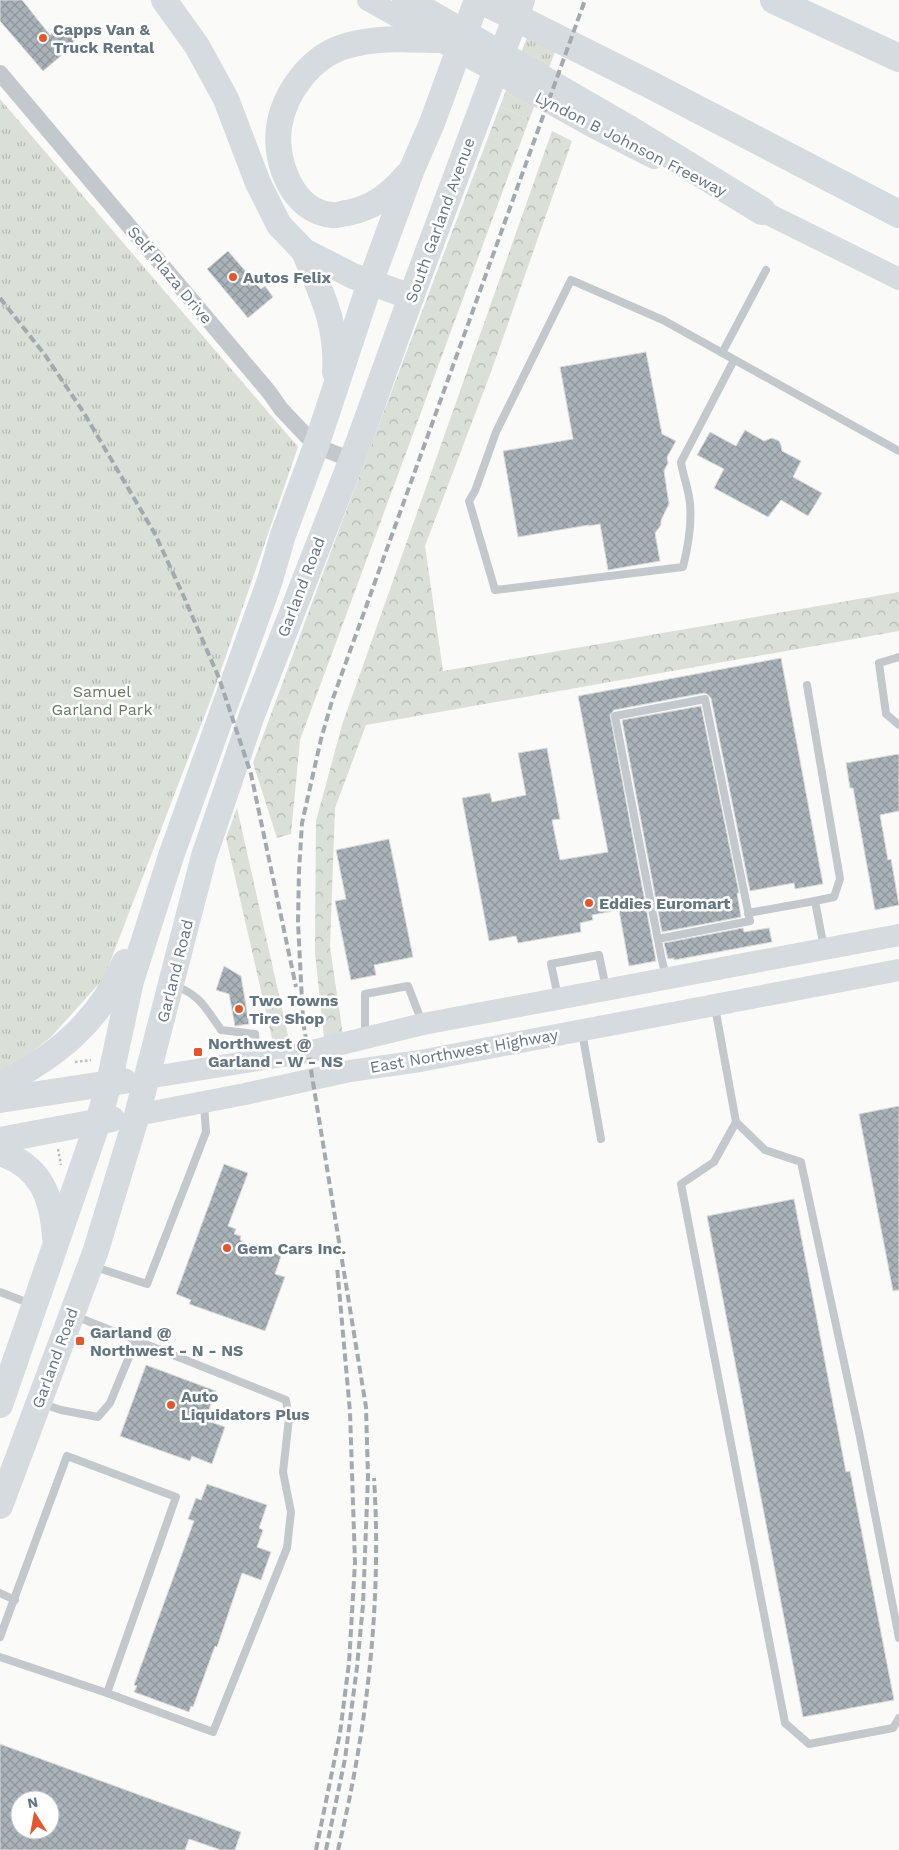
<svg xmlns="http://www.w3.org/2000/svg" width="899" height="1850" viewBox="0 0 899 1850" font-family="'Work Sans',sans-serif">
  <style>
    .grass { fill: url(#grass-tufts) }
    .forest { fill: url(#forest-crowns) }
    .building { fill: url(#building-cross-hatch); stroke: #dcdcda; fill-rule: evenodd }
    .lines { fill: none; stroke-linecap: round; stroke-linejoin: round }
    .path { stroke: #bbbfc2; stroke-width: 2.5; stroke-dasharray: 2.5 2.5; stroke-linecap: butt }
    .lane { stroke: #c3c8cc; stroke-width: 8 }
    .street { stroke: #c3c8cc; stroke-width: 16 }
    .secondary { stroke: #d6dbdf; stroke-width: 22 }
    .primary { stroke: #d6dbdf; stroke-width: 26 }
    .highway { stroke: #d6dbdf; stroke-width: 28 }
    .rail { stroke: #a2aab0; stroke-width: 4; stroke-dasharray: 8 4; stroke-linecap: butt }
    .poi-dot { fill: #e4572e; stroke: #fff; stroke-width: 2 }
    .labels { text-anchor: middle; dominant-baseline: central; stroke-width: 5; stroke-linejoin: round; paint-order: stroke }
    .poi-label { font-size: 16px; font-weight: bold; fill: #657683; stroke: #fff; text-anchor: start }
    .street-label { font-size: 16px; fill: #657683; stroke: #fff }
    .park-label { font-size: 16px; fill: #687a64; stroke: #fff }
  </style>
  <defs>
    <pattern id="grass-tufts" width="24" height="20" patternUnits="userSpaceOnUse" patternTransform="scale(1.25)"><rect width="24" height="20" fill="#dadfd7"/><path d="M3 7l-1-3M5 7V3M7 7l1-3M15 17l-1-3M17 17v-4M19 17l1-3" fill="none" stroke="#b4b9b4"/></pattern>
    <pattern id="forest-crowns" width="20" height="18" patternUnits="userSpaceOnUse" patternTransform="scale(1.25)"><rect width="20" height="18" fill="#dadfd7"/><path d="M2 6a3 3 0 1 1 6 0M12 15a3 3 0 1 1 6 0" fill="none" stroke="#b4b9b4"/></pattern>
    <pattern id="building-cross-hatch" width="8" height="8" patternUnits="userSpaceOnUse" patternTransform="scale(1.25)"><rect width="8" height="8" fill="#aab3b9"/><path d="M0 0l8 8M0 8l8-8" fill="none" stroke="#8e969c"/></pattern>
  </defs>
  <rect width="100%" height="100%" fill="#fafaf8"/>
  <g class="grass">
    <polygon points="535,17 563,31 529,120 500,106"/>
    <polygon points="0,99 298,447 211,699 104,978 51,1037 0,1077"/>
  </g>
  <g class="forest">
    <polygon points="500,106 529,120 300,740 291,834 277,838 253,763 340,527"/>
    <polygon points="552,131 572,141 491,372 425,546 443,671 899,592 899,631 366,725 335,808 330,947 343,1035 324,1038 315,953 316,821 342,725"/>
    <polygon points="237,808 290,1044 274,1047 226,838"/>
  </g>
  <g class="building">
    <polygon points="0,0 22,0 50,35 62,25 75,40 73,42 75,44 43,71 0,21"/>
    <polygon points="228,251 261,289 265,286 273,297 248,318 207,269"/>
    <polygon points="646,352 662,434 676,441 667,457 668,463 664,471 669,504 661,520 661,525 655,533 660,561 608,570 600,524 589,526 589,525 518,537 503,451 573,439 560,367"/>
    <polygon points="745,430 764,441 772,438 779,441 781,445 782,451 801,461 793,477 822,493 808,516 781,500 768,517 714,488 724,469 697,455 710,432 736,446"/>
    <polygon points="781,658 823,884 795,889 794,883 750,891 711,698 707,694 704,693 614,710 610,715 656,961 629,966 619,910 592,915 593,920 580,923 581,932 518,943 516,936 489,941 462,798 490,793 492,802 526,795 518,753 547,748 560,819 552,820 560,860 608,852 578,696"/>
    <polygon points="701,706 739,893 737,893 741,917 662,932 622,720"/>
    <polygon points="899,754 899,811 880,815 888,860 891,859 899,905 875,910 853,788 850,788 846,763"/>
    <polygon points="389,839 413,957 374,965 376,975 351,980 335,901 346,899 336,850"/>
    <polygon points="743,928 744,932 769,928 772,942 674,960 674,958 668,959 664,943"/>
    <polygon points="224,966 241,976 249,1024 235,1026 229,994 216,990"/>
    <polygon points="899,1106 899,1290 893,1291 859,1114"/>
    <polygon points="224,1164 248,1173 228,1226 236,1229 234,1234 241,1236 240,1240 281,1256 275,1274 285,1277 265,1331 189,1304 191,1300 176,1294"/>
    <polygon points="794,1199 846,1472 850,1471 894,1700 803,1717 707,1216"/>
    <polygon points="146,1365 216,1391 205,1420 225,1427 212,1464 192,1456 190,1461 120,1436"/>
    <polygon points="207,1484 267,1505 259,1528 263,1530 257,1547 271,1552 261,1580 242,1573 217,1647 215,1646 193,1707 191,1706 189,1712 134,1692 137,1686 134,1685 194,1521 188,1519 196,1498 201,1500"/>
    <path d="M0 1744 241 1832 235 1850H221L189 1839 185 1850H0ZM20 1800H50V1830H20Z"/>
  </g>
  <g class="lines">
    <g class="path">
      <polyline points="75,1062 91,1060"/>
      <polyline points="58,1149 61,1165"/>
    </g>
    <g class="lane">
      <polyline points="722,353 766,270"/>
      <path d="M734 360 681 462C683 476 689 490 690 504 692 525 688 547 683 567L495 590 469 501 475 491 496 432 571 280 663 320 899 451"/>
      <polyline points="899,657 879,663 886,714 899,725"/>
      <polyline points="807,685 840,879 834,897 815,901"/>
      <polyline points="748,913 815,901 824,948"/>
      <polyline points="658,939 750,921 705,699 615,716 661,956 666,977"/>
      <path d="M174 986C199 993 207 1010 221 1030L255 1034 258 1059"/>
      <polyline points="558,997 551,964 599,955 606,988"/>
      <polyline points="715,1007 736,1122 765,1150 801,1162 859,1432 899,1638"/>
      <polyline points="582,1032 601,1139"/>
      <polyline points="365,1037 365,994 408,986 422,1022"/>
      <polyline points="736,1122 714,1162 681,1184 785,1723 809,1744 893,1728 899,1718"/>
      <polyline points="95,1267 147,1284 206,1132 204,1105"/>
      <polyline points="0,1292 31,1304"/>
      <polyline points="75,1316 286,1400 289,1418 283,1472 291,1512 287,1548 213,1732 107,1693"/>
      <polyline points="43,1404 61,1410 98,1417 110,1403 136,1340"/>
      <polyline points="0,1593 15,1600"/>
      <polyline points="0,1637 67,1456 176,1497 107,1693 0,1657"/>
    </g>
    <polyline class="street" points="0,73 269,392 281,409 316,446 352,460"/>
    <g class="secondary">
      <polyline points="368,0 591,126 654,158"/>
      <polyline points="748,204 899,279"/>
      <polyline points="147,1078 308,1052 423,1024 899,935"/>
      <polyline points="137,1115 245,1094 350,1071 420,1061 899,970"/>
    </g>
    <g class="primary">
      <polyline points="164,0 197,46 226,99 258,183 279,225 304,251 353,276 411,297"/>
      <path d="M407 175C390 195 373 208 347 213 343 213 337 216 332 215 293 212 274 162 279 127 284 93 311 56 346 46 375 37 406 39 436 40"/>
      <path d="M304 251C321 293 338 324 335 372"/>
      <path d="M0 1085C57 1056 99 1022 125 962"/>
      <polyline points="0,1100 124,1081"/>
      <polyline points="0,1140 112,1119"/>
      <path d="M0 1153C41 1166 52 1197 55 1237"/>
      <polyline points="0,1405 98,1122 109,1083 131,981 171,856 270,580 283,535 316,446 370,283 412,169 432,123 477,0"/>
      <polyline points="0,1506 96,1250 137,1115 204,856 252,715 359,441 411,297 522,0"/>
    </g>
    <g class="highway">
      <polyline points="406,0 627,128 762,211"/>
      <polyline points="481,0 649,84 899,214"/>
      <polyline points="774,0 899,58"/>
    </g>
    <g class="rail">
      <polyline points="0,298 45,355 84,413 155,534 184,597 219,678 251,774 296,987"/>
      <polyline points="316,1850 340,1733 349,1663 355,1563 350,1412 337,1266"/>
      <polyline points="326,1850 345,1759 357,1667 363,1605 368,1477 366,1407 303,1021 298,922 299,871 302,823 321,739 332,701 585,0"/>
      <path d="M338 1850C367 1729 382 1603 374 1478"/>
    </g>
  </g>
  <g class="poi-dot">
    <circle cx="43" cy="38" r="5"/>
    <circle cx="233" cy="277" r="5"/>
    <circle cx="589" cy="903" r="5"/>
    <circle cx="239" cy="1009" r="5"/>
    <rect x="193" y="1047" width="10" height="10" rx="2.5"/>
    <circle cx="227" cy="1248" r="5"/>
    <rect x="75" y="1336" width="10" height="10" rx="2.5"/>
    <circle cx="171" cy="1405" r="5"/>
  </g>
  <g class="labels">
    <g class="poi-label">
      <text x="53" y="29">Capps Van &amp;<tspan x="53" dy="18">Truck Rental</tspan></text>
      <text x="243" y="277">Autos Felix</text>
      <text x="599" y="903">Eddies Euromart</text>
      <text x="249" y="1000">Two Towns<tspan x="249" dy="18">Tire Shop</tspan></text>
      <text x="208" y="1043">Northwest @<tspan x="208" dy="18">Garland - W - NS</tspan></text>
      <text x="237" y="1248">Gem Cars Inc.</text>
      <text x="90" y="1332">Garland @<tspan x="90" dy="18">Northwest - N - NS</tspan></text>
      <text x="181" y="1396">Auto<tspan x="181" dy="18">Liquidators Plus</tspan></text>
    </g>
    <g class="street-label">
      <text transform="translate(631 144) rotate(27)">Lyndon B Johnson Freeway</text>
      <text transform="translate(440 220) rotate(-70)">South Garland Avenue</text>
      <text transform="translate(170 275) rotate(50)">Self Plaza Drive</text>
      <text transform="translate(301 587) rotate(-69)">Garland Road</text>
      <text transform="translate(175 971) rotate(-76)">Garland Road</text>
      <text transform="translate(464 1051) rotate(-10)">East Northwest Highway</text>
      <text transform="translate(55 1358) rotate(-70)">Garland Road</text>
    </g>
    <g class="park-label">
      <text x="102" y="691">Samuel<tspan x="102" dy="18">Garland Park</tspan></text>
    </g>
  </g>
  <g transform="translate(35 1815) rotate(349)"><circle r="24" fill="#ffffff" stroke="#c1c8cd"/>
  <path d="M0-4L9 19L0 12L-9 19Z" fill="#e4572e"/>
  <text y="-8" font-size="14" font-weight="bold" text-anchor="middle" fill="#657683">N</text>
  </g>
</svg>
